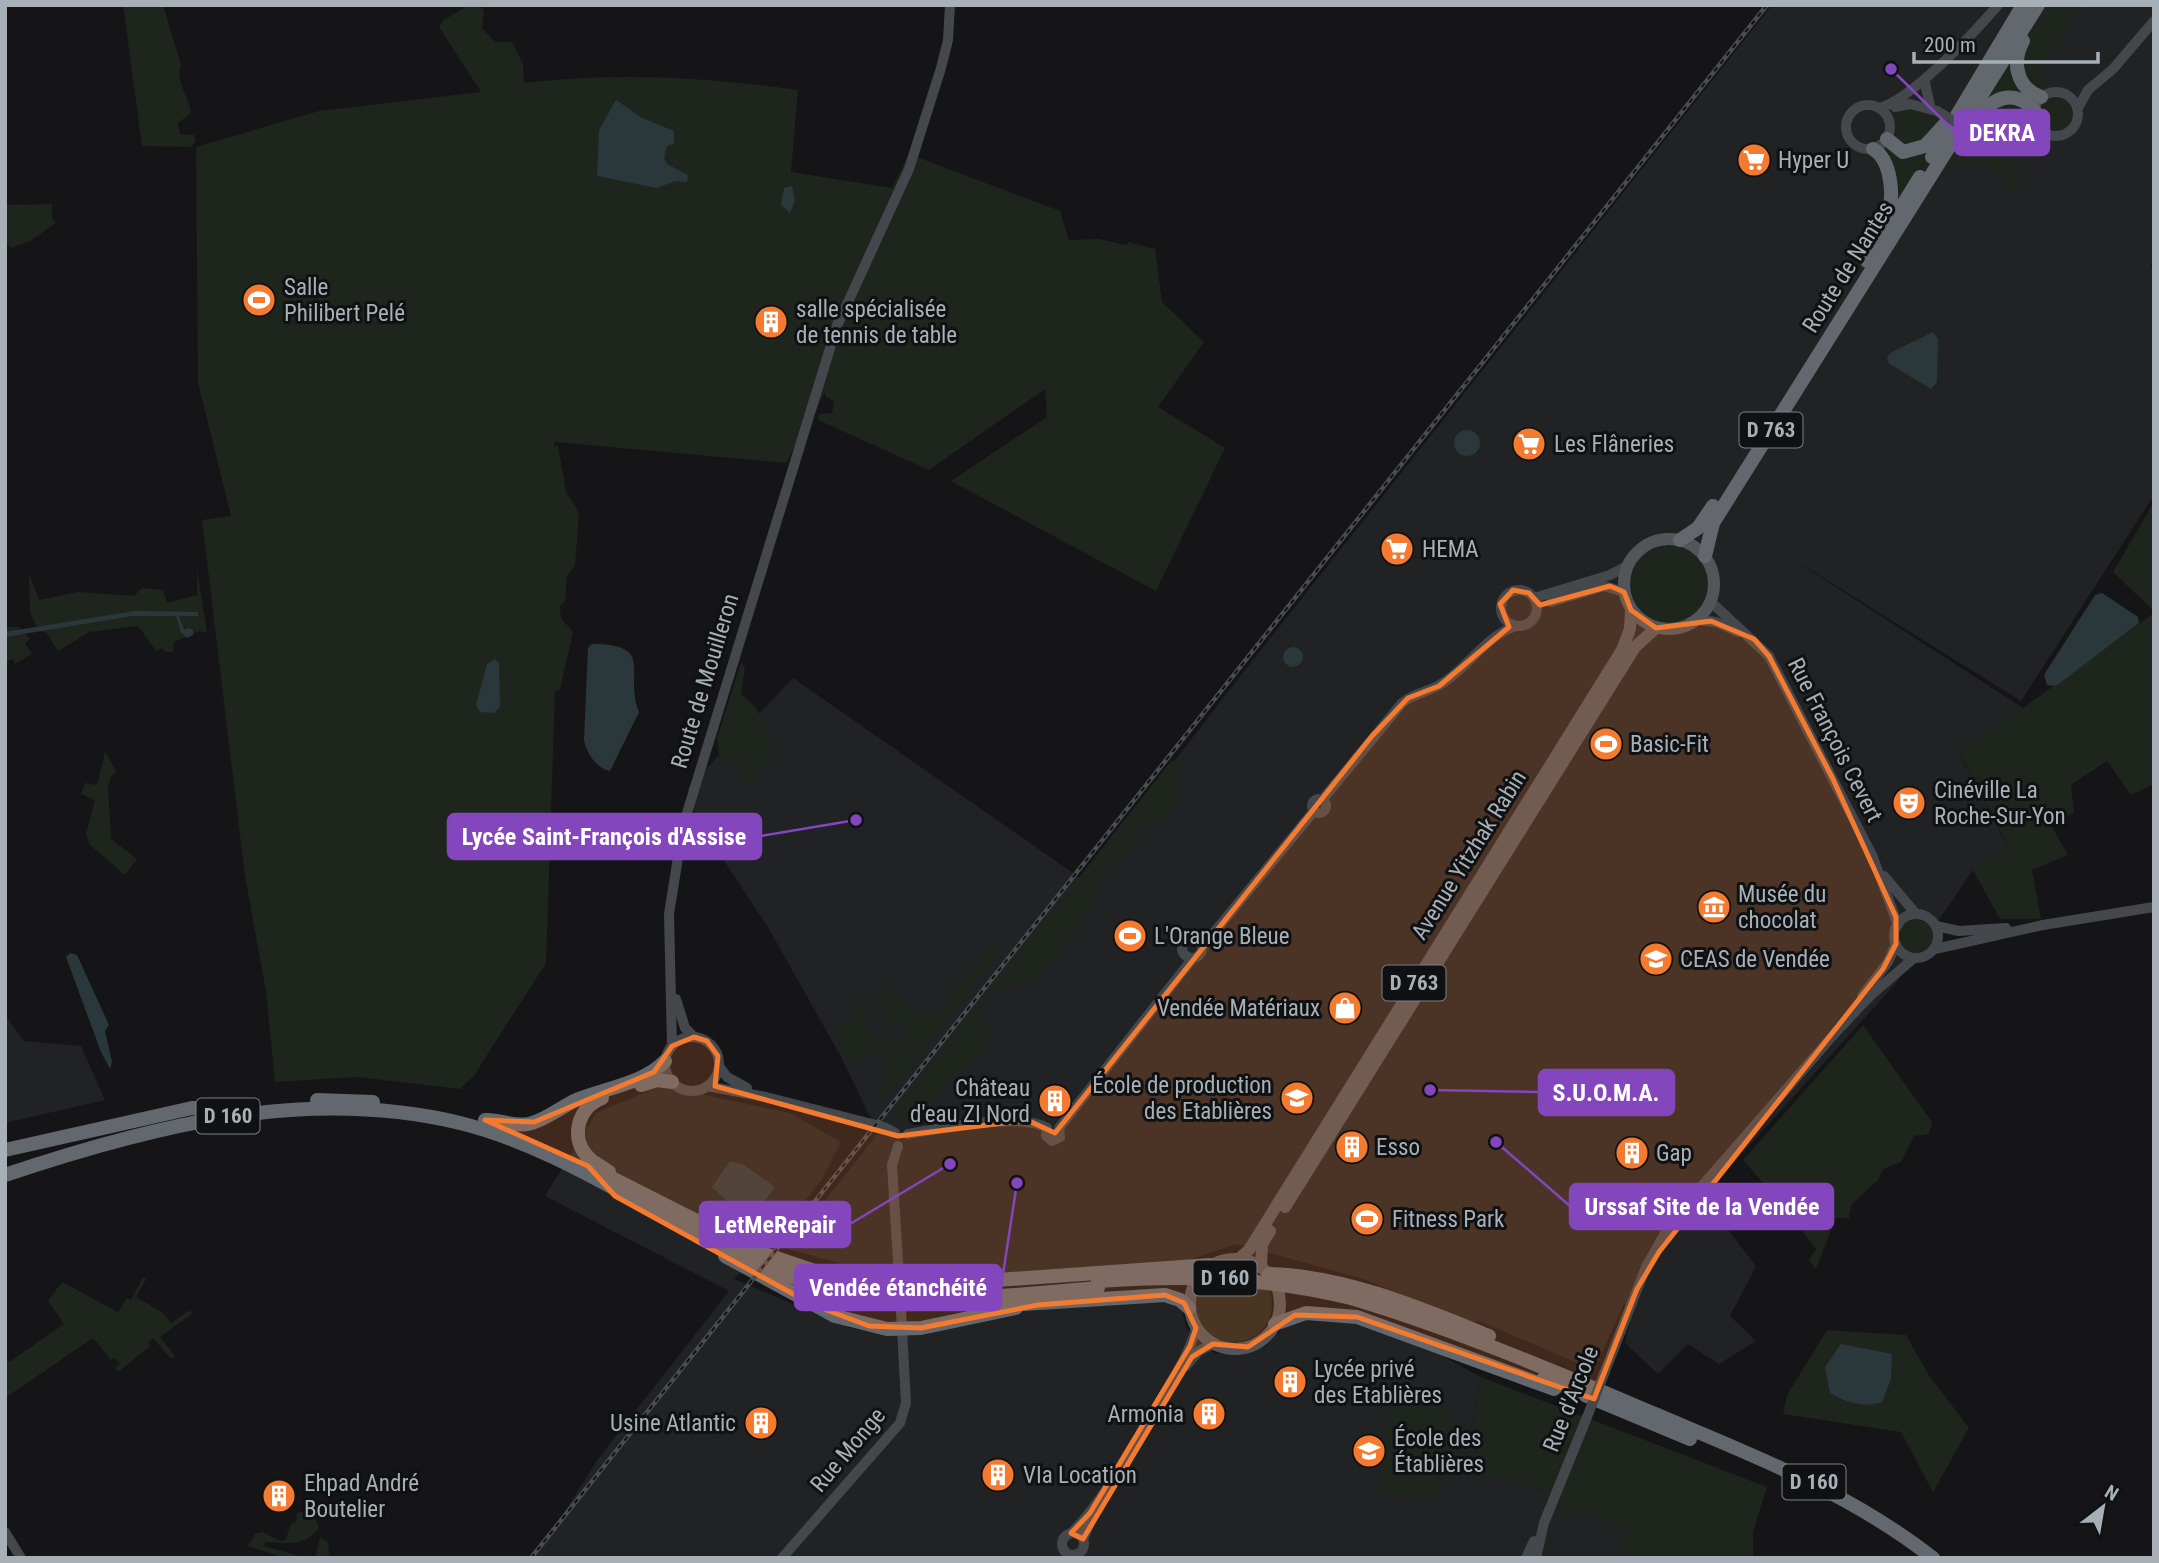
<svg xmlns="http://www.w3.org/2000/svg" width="2159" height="1563" viewBox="0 0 2159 1563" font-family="'Roboto Condensed',sans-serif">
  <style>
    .built { fill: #212224 }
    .green { fill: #1e251d }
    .water { fill: #2b383b }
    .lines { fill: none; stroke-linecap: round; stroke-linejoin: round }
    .secondary { stroke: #44484c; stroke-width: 10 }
    .primary { stroke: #52565b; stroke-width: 12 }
    .highway { stroke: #62686d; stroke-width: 14 }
    .rail-casing { stroke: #494d51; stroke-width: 4.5 }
    .rail { stroke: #101112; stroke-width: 2; stroke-dasharray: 5; stroke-linecap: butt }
    .secondary-bridge { stroke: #44484c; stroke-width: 10 }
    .highway-bridge { stroke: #62686d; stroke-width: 14 }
    .marked { fill: #f47a30; fill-opacity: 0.2; stroke: #f47a30; stroke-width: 5; stroke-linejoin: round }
    .labels { text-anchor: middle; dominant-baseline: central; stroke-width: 6; stroke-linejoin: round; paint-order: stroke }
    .shield { fill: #101112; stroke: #7a8086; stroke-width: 2 }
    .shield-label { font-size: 21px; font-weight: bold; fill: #a7b0b7 }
    .poi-label { font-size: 23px; fill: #a7b0b7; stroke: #101112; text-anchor: start }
    .street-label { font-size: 23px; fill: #a7b0b7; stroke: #101112 }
    .leader { fill: none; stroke: #8446bd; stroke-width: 2.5 }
    .callout-dot { fill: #8446bd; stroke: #101112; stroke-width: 2.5 }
    .callout { fill: #8446bd; stroke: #8446bd; stroke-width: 2.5 }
    .callout-label { font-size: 24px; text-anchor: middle; font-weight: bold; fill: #fff }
  </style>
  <rect width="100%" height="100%" fill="#151517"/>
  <g class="built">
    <polygon points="1772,5 2154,5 2154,264 2151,264 2154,280 2154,495 2021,701 1788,556 2023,708 1958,751 2009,849 1975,867 1896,983 1703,1197 1756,1266 1730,1316 1756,1341 1719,1364 1688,1344 1658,1374 1625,1343 1633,1308 1624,1304 1594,1370 1479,1321 1465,1321 1364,1279 1237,1244 1189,1260 906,1281 787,1249 878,1133 840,1055 769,929 696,818 688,788 793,678 1083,880 1230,689"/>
    <polygon points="5,1015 24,1041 81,1046 105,1100 5,1123"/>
    <polygon points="660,1086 790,1113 841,1142 821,1181 768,1246 734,1279 850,1328 890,1335 1018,1311 1160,1300 1174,1302 1182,1312 1187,1329 1216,1354 1265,1347 1286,1325 1312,1319 1345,1320 1430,1349 1481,1377 1463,1472 1546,1490 1543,1501 1628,1528 1618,1558 535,1558 598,1459 729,1291 545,1196 596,1113"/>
  </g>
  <g class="green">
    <path d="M123 5H163L181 65C175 83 189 95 191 113L178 123 180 134 194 135 196 141 191 147 142 146Z"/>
    <path d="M469 5H479L484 11 482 28 495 42H512L523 64 524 83C616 72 707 77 798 90L791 172 892 188 909 154 1060 211 1069 240 1099 239 1126 245 1129 242 1155 249 1162 302 1204 342 1158 407 1225 448 1156 591 951 481 1047 417 1045 389 929 470 818 420 819 414 832 413 834 401 825 396V392L786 463 555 442 554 447 558 445 566 492 579 512 575 566 567 576 565 601 560 606 561 618 573 632 560 690 555 691 546 963 473 1077 460 1089 357 1077 275 1082 266 992 245 876 202 520 231 516 198 383 196 147 319 111 481 92 439 27 442 21Z"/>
    <polygon points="2049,5 2089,5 2079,15 2073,12 2059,40 2065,44 2063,48 2058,45 2054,48 2048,41 2048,52 2053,58 2049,57 2039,76 2048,86 2041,90 2028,84 2021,53"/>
    <polygon points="2014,57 2028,94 1983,106"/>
    <circle cx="2056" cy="116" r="18"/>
    <polygon points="2013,99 2028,112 2030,128 2022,139 2008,142 1974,127 1981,117"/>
    <polygon points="1908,107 1944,121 1912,150 1894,137 1897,111"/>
    <polygon points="1969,136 2015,166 2017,183 2013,193 1991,166 1973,161 1953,165"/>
    <polygon points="1887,147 1905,157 1932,149 1896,206 1883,151"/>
    <polygon points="52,204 52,218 56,223 30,241 11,248 5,239 5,205"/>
    <polygon points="2154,502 2154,611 2113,572"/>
    <circle cx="1669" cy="585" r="40"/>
    <polygon points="197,569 207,633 200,631 174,642 173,652 165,652 162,648 156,651 138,626 89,632 58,651 46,632 39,631 30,613 29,574 39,600 78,592 134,596 142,588 163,590 167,603 197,595"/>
    <polygon points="2154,613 2154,784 2131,795 2107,761 2071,785 2074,813 2051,825 2068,855 2032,870 2041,919 2000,919 1972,868 2009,848 1958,750 2023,708"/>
    <polygon points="5,627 19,627 30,639 25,643 32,654 15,664 12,659 5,663"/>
    <path d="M741 663 745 667 741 695C765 710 765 729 772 756L753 783 746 786 738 761 720 760 717 738Z"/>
    <polygon points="105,752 117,772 111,776 108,788 111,839 137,859 125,875 90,845 86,834 95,800 81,794 85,783 97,785"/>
    <polygon points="1179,760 1181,798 1160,823 1146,824 1126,853 1112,863 1098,880 1096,900 1048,966 1031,981 996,989 981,1006 983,1024 994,1031 986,1048 913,1117 890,1117 1171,761"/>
    <circle cx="1916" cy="936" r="17"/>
    <polygon points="988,949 1001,951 881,1104 879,1090 890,1067 882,1052 863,1056 851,1066 832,1027 844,1024 864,1000 871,1006 862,1022 870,1033 897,1045 908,1036 902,1021 885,1023 885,1011 877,997 880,988 898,996 924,1019 936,1016"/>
    <polygon points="1863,1025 1932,1122 1929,1134 1914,1136 1901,1162 1883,1169 1878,1180 1851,1205 1849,1218 1836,1218 1816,1269 1809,1260 1816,1249 1786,1209 1743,1160"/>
    <circle cx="1234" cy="1304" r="38"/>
    <polygon points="143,1277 146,1279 136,1297 162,1312 171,1323 190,1310 192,1314 160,1337 175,1356 171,1359 153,1338 148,1343 150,1346 118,1372 115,1368 120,1364 115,1358 111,1360 93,1338 5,1398 5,1358 9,1362 64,1324 48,1301 62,1282 118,1312 127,1298 131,1300"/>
    <polygon points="1827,1330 1906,1335 1928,1374 1969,1428 1933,1492 1901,1432 1783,1414 1787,1395"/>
    <polygon points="1481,1377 1767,1487 1753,1532 1753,1558 1618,1558 1628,1528 1542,1501 1546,1490 1463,1472"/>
    <polygon points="1391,1401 1452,1412 1437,1502 1375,1492"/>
    <path d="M303 1512 315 1517 319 1528C305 1547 287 1543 265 1542L264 1546 306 1558 316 1556 320 1537 328 1542 330 1558H285L248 1546 255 1534 262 1532 280 1541 286 1539 290 1525 296 1522 297 1513Z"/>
  </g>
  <g class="water">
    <polygon points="616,100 642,118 674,131 674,144 667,146 664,158 667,164 688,175 687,182 676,181 656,188 597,176 599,130"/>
    <polygon points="792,186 795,201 790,213 781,205 784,188"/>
    <polygon points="1933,332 1938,339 1937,382 1931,389 1890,364 1887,359 1890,353"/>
    <circle cx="1467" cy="443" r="13"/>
    <polygon points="2102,593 2138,617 2139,623 2056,686 2047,685 2044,675 2095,595"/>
    <polygon points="135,611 198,612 198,616 179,616 184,630 189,628 193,630 193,635 187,638 181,632 176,616 132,616 5,637 5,632"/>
    <path d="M592 644C657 644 623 674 639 712L610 771C596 768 587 754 584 740L588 648Z"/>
    <circle cx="1293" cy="657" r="10"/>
    <polygon points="495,659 499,663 500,707 494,713 480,712 476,705 487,664"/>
    <polygon points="70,953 77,955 109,1025 105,1031 112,1062 110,1069 101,1052 66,957"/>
    <polygon points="730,1161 744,1165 775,1187 755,1214 727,1201 712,1187"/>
    <path d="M1841 1344 1892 1354 1891 1379 1882 1402C1866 1408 1844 1402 1830 1393L1825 1367Z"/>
  </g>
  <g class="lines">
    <g class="secondary">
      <polyline points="1925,83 1930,106"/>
      <circle cx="2056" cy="114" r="22"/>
      <circle cx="1868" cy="127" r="22"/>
      <polyline points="1895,107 1910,104 1937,111"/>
      <path d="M1879 108C1911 100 1975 32 1998 5"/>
      <polyline points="2078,108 2088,90 2113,69 2154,21"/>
      <path d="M1982 138C2014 155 2018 140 2047 134"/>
      <polyline points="837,326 909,169 941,68 948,40 950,5"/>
      <circle cx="1519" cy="608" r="18"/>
      <polyline points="1534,598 1610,575 1627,566"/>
      <polyline points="1551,602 1604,586 1624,592"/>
      <polyline points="1711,602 1769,656 1872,855 1898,925"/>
      <polyline points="1698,620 1716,622 1738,632"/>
      <circle cx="1319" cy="806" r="7"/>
      <path d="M1322 800 1402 703C1414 693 1428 692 1441 684 1468 668 1485 636 1516 626"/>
      <polyline points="1884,876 1916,914"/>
      <circle cx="1916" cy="936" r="22"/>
      <polyline points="1936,926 1959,931 2006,928"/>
      <circle cx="1192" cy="948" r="10"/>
      <polyline points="1202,947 1314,811"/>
      <polyline points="1935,949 2043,925 2154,907"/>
      <polyline points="1862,996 1888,962 1896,944"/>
      <polyline points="676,999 685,1028 694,1037"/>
      <circle cx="692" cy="1064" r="27"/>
      <polyline points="672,1046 669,914 683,826 839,319"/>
      <polyline points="719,1066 727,1077 747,1088"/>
      <polyline points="707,1086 766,1097 884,1127 895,1133"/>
      <polyline points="1047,1128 1046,1136 1052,1141 1060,1137 1059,1128"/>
      <polyline points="1059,1128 1193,958"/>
      <path d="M908 1134C939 1128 1021 1112 1047 1128"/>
      <polyline points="898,1146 892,1165 899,1278"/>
      <polyline points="1186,1366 1199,1351 1213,1344"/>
      <polyline points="1604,1374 1646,1267 1673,1219 1836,1032 1871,995 1914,958"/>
      <polyline points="5,1532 21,1558"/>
      <path d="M1071 1533C1101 1507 1188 1366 1196 1328"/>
      <circle cx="1073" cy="1544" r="11"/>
      <polyline points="1083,1539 1093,1516"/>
      <polyline points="782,1558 900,1423 906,1403 901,1311"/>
      <polyline points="1526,1558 1534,1541"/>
      <polyline points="1536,1558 1544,1523 1587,1417"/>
    </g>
    <g class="primary">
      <circle cx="1669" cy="584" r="45"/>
      <polyline points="1285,1207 1635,647 1656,628"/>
      <polyline points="1240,1258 1249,1250 1622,650 1630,629 1631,610"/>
      <circle cx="1235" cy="1304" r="45"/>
      <polyline points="1261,1267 1262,1244 1270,1231"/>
    </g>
    <g class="highway">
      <path d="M2023 41C2011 63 2017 88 2041 97"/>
      <path d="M1976 120C1992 98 2012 88 2034 109"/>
      <polyline points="1887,139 1903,152 1925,146 1947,122"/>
      <polyline points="1932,157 2023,5"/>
      <polyline points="1888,229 1920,177"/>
      <path d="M1867 261C1871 244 1883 232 1888 216 1894 197 1892 160 1873 149"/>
      <polyline points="1680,540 1698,528 1713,506"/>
      <polyline points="1705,556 1713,523 2038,5"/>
      <polyline points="641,1085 657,1080 672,1082"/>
      <path d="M602 1098C577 1108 569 1140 590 1159 595 1164 603 1167 609 1172"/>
      <polyline points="317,1100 373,1102"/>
      <path d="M485 1120C500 1119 513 1127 528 1124 544 1121 561 1107 576 1100 605 1088 643 1084 665 1061"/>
      <polyline points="5,1150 192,1108 215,1109"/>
      <polyline points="598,1171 756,1251 847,1282"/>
      <path d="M5 1175C151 1126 305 1086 460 1123 573 1151 668 1228 776 1271 880 1312 989 1297 1098 1288"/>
      <polyline points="725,1256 835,1316 887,1329 921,1328 1016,1308"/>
      <path d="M1269 1274C1345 1276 1420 1308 1489 1336"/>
      <polyline points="885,1288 1210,1265"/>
      <path d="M1351 1298C1455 1329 1555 1372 1655 1414 1754 1456 1847 1491 1933 1558"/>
      <polyline points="1008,1305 1165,1295 1180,1300 1189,1308"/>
      <polyline points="1275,1324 1306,1313 1357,1317 1554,1389"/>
      <polyline points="1544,1378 1690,1439"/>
    </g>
    <defs>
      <polyline id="rail" points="531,1558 1767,5"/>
    </defs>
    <use href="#rail" class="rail-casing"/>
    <use href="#rail" class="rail"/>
    <g class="secondary-bridge">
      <polyline points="1937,111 1982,138"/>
      <polyline points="899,1278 901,1311"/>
      <polyline points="1587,1417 1604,1374"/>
    </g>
    <path class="highway-bridge" d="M1098 1281C1186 1275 1265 1277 1351 1298"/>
  </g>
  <path class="marked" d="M1610 586 1624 592 1631 610 1656 628 1711 621 1754 639 1769 656 1833 779 1896 917V944L1883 969 1659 1252 1637 1289 1594 1399 1357 1317 1295 1315 1248 1347 1213 1344 1192 1357 1083 1539 1071 1533 1090 1513 1190 1346 1196 1328 1184 1303 1165 1295 1038 1305 921 1328 869 1326 813 1305 615 1196 588 1166 485 1120 534 1122 654 1072 672 1046 694 1037 707 1041 718 1056 715 1086 898 1136 1027 1120 1055 1133 1372 736 1408 698 1439 686 1509 627 1500 604 1513 590 1529 593 1540 605Z"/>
  <defs>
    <symbol id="supermarket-disc" viewBox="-11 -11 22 22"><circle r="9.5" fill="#f47a30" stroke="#101112"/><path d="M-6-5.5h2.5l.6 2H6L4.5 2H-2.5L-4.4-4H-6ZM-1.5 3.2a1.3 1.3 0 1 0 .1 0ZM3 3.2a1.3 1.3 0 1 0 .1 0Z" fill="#fff"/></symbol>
    <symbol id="stadium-disc" viewBox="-11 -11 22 22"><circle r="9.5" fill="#f47a30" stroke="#101112"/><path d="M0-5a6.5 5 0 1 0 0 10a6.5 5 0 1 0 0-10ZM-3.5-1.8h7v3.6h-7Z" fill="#fff"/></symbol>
    <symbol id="building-disc" viewBox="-11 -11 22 22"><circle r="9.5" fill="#f47a30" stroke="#101112"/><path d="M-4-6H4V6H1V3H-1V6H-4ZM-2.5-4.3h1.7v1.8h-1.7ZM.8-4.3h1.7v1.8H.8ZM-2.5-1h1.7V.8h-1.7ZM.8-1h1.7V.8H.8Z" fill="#fff"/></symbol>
    <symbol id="theatre-disc" viewBox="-11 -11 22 22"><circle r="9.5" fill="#f47a30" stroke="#101112"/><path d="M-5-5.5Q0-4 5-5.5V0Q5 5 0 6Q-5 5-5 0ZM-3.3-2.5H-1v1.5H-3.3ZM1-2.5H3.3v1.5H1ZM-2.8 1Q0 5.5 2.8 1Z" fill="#fff"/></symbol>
    <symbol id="museum-disc" viewBox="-11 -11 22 22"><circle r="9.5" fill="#f47a30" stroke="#101112"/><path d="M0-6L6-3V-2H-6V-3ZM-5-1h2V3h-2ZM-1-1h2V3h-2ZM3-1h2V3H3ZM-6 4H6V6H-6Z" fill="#fff"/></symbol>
    <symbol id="university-disc" viewBox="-11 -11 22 22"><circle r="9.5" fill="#f47a30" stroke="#101112"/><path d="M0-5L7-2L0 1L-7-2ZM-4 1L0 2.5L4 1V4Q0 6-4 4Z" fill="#fff"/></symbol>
    <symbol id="shop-disc" viewBox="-11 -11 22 22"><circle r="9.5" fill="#f47a30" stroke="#101112"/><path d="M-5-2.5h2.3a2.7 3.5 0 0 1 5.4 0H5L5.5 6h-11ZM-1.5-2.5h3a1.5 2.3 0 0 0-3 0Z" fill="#fff"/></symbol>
    <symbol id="school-disc" viewBox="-11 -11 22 22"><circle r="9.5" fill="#f47a30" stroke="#101112"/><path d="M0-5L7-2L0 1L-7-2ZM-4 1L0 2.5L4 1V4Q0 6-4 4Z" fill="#fff"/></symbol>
  </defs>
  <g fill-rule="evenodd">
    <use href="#supermarket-disc" x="1735" y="141" width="38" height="38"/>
    <use href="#stadium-disc" x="240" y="281" width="38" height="38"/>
    <use href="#building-disc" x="752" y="303" width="38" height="38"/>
    <use href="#supermarket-disc" x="1510" y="425" width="38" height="38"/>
    <use href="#supermarket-disc" x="1378" y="530" width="38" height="38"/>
    <use href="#stadium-disc" x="1587" y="725" width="38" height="38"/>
    <use href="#theatre-disc" x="1890" y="784" width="38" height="38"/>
    <use href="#museum-disc" x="1695" y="888" width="38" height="38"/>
    <use href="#stadium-disc" x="1111" y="917" width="38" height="38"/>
    <use href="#university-disc" x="1637" y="940" width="38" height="38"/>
    <use href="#shop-disc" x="1326" y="989" width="38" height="38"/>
    <use href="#school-disc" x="1278" y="1079" width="38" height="38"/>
    <use href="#building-disc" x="1036" y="1082" width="38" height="38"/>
    <use href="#building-disc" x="1333" y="1128" width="38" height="38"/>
    <use href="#building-disc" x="1613" y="1134" width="38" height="38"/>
    <use href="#stadium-disc" x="1348" y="1200" width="38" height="38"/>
    <use href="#building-disc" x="1271" y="1363" width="38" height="38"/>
    <use href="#building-disc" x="1190" y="1395" width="38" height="38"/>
    <use href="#building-disc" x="742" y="1404" width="38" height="38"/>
    <use href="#school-disc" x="1350" y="1432" width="38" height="38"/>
    <use href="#building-disc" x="979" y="1456" width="38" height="38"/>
    <use href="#building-disc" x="260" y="1477" width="38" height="38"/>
  </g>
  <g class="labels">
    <g class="shield">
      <rect x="1739.5" y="412.5" width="63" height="35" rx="5"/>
      <rect x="1382.5" y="965.5" width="63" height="35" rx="5"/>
      <rect x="196.5" y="1098.5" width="63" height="35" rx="5"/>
      <rect x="1193.5" y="1260.5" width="63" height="35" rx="5"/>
      <rect x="1782.5" y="1464.5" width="63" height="35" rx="5"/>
    </g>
    <g class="shield-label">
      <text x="1771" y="430">D 763</text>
      <text x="1414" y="983">D 763</text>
      <text x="228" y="1116">D 160</text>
      <text x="1225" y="1278">D 160</text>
      <text x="1814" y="1482">D 160</text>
    </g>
    <g class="poi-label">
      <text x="1778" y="160">Hyper U</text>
      <text x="284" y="287">Salle<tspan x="284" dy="26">Philibert Pelé</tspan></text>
      <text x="796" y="309">salle spécialisée<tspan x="796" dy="26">de tennis de table</tspan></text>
      <text x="1554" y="444">Les Flâneries</text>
      <text x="1422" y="549">HEMA</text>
      <text x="1630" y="744">Basic-Fit</text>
      <text x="1934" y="790">Cinéville La<tspan x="1934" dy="26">Roche-Sur-Yon</tspan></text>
      <text x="1738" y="894">Musée du<tspan x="1738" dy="26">chocolat</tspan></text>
      <text x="1154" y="936">L'Orange Bleue</text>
      <text x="1680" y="959">CEAS de Vendée</text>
      <text x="1320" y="1008" text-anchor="end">Vendée Matériaux</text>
      <text x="1272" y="1085" text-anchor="end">École de production<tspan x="1272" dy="26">des Etablières</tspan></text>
      <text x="1030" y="1088" text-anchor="end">Château<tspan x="1030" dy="26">d'eau ZI Nord</tspan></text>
      <text x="1376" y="1147">Esso</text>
      <text x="1656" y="1153">Gap</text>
      <text x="1392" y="1219">Fitness Park</text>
      <text x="1314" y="1369">Lycée privé<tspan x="1314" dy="26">des Etablières</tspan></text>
      <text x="1184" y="1414" text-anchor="end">Armonia</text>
      <text x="736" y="1423" text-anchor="end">Usine Atlantic</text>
      <text x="1394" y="1438">École des<tspan x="1394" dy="26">Établières</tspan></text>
      <text x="1023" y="1475">VIa Location</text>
      <text x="304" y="1483">Ehpad André<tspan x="304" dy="26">Boutelier</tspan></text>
    </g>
    <g class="street-label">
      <text transform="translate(1848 267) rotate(-58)">Route de Nantes</text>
      <text transform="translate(705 681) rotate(-73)">Route de Mouilleron</text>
      <text transform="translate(1835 740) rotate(63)">Rue François Cevert</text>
      <text transform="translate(1469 855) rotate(-58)">Avenue Yitzhak Rabin</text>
      <text transform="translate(1571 1399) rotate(-68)">Rue d'Arcole</text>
      <text transform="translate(848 1450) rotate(-50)">Rue Monge</text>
    </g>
  </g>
  <path class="leader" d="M1891 69L1955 132M856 820L761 836M1430 1090L1539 1092M1496 1142L1570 1206M950 1164L850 1224M1017 1183L1001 1287"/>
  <g class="callout-dot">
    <circle cx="1891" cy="69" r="7"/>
    <circle cx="856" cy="820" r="7"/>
    <circle cx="1430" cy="1090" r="7"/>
    <circle cx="1496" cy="1142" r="7"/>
    <circle cx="950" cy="1164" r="7"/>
    <circle cx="1017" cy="1183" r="7"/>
  </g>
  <g class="callout">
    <rect x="1955" y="110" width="94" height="45" rx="7"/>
    <rect x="448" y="814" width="313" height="45" rx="7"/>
    <rect x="1539" y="1070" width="135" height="45" rx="7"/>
    <rect x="1570" y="1184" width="263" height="45" rx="7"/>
    <rect x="700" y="1202" width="150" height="45" rx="7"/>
    <rect x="795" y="1265" width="206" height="45" rx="7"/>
  </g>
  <g class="callout-label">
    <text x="2002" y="141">DEKRA</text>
    <text x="604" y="845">Lycée Saint-François d'Assise</text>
    <text x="1606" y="1101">S.U.O.M.A.</text>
    <text x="1702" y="1215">Urssaf Site de la Vendée</text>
    <text x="775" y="1233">LetMeRepair</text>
    <text x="898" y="1296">Vendée étanchéité</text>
  </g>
  <rect width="2159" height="1563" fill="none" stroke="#a7b0b7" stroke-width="14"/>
  <g transform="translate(2103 1507) rotate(31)" stroke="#101112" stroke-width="5" paint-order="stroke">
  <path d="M0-5L12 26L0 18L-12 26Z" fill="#a7b0b7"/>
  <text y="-10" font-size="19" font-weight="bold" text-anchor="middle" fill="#a7b0b7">N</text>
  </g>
  <path d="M1914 52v10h184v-10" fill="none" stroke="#a7b0b7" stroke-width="3.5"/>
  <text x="1924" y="52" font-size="21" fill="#a7b0b7" stroke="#101112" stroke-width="5" paint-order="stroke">200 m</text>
</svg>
